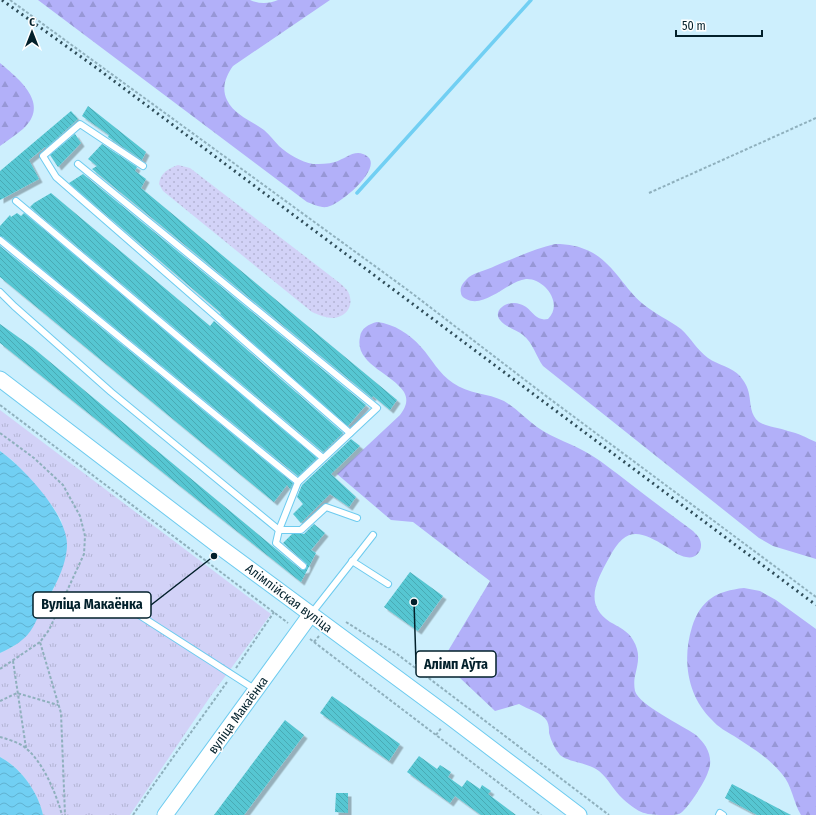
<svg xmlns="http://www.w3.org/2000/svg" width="816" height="815" viewBox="0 0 816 815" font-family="'Fira Sans Condensed',sans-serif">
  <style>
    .grass { fill: url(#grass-dots) }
    .forest { fill: url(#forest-firs) }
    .park { fill: url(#park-tufts) }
    .water { fill: url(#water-waves) }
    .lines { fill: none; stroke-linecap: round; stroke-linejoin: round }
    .stream { stroke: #71cff3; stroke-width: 3.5 }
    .building { fill: url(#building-back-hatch); filter: url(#shadow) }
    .service-casing { stroke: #6dcbef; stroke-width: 8 }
    .tertiary-casing { stroke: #6dcbef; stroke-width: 17 }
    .path { stroke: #8fb0bd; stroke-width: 2; stroke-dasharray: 3 2; stroke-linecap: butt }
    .service { stroke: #fff; stroke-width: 6 }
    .tertiary { stroke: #fff; stroke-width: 15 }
    .rail { stroke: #2e4c58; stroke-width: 3; stroke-dasharray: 2 4; stroke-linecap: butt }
    .labels { text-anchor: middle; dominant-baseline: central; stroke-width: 3; stroke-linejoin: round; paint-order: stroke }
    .street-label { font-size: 13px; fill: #02202b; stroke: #fff }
    .leader { fill: none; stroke: #02202b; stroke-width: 1.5 }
    .callout-dot { fill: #02202b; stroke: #fff; stroke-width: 1.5 }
    .callout { fill: #fff; stroke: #02202b; stroke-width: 1.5 }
    .callout-label { font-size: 14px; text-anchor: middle; font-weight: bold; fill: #02202b }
  </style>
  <defs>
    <pattern id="grass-dots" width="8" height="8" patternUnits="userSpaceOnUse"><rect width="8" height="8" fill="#d2d2f7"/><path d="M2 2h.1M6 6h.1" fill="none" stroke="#b3b4d4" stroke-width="1.8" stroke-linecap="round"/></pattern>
    <pattern id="forest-firs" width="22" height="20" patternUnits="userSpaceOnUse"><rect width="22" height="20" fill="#b2b0f9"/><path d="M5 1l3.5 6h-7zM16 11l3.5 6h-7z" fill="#9797d6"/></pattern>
    <pattern id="park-tufts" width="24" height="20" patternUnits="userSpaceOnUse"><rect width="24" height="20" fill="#d2d2f7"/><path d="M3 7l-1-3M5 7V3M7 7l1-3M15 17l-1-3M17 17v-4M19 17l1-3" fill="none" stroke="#b3b4d4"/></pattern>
    <pattern id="water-waves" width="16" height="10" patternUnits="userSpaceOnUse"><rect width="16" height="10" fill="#71cff3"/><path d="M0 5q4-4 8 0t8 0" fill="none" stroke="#60b1d0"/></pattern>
    <pattern id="building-back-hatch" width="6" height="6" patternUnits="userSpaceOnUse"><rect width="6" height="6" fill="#56c6d2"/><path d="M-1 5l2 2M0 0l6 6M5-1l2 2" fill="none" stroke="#49aab4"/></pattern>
    <filter id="shadow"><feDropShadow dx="3.5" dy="3.5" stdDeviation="0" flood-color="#0004"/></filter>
  </defs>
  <rect width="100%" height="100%" fill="#cdeffd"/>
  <path class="grass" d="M178 165 190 168 341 284C344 287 348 290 349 294 354 306 346 317 333 318 326 318 319 315 312 312L163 191 159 184C160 173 169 168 178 165Z"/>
  <g class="forest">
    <path d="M38 0H250C259 4 269 4 278 0H330L233 66C226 76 221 88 227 100 234 115 252 121 264 130 270 135 274 141 279 146 288 154 301 162 313 164 320 164 328 164 335 162 346 159 356 147 368 157 382 169 340 205 327 207 320 208 313 204 307 202Z"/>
    <path d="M0 63C19 79 51 104 23 129 16 135 8 140 0 146Z"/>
    <path d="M555 244C569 244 580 246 593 253 615 266 624 288 643 304 655 314 669 320 681 329 691 338 697 350 708 358 718 365 732 367 740 376 744 381 748 387 749 394 751 404 750 415 759 422 767 427 779 428 788 431 798 433 807 438 816 442V559L773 546 759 538 543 366C536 356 533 343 523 335 517 330 505 327 500 320 496 315 498 310 502 307 506 304 510 303 514 303 531 304 531 317 542 319 544 320 546 319 548 319 564 303 544 278 526 279 508 281 485 309 466 299 464 298 461 296 461 293 459 286 465 281 469 277 476 272 487 270 495 266 515 258 534 249 555 244Z"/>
    <path d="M377 322C394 324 410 334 421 347 432 359 439 374 453 383 468 394 488 393 504 401 516 408 526 419 537 427 554 439 574 444 591 455 604 463 616 473 628 482 649 498 671 515 693 531 695 533 698 536 699 538 705 548 697 560 686 557 679 556 673 551 667 547 639 530 626 526 609 558 597 580 583 604 610 622 619 627 628 631 633 640 641 653 638 663 635 676 634 680 634 686 635 691 639 705 682 725 696 735 707 745 714 758 708 772 706 780 686 812 679 814 676 815 670 815 667 815 645 815 640 814 623 799 614 791 608 778 599 771 587 762 570 763 560 755 555 749 551 741 549 733 549 729 549 725 547 721 543 713 527 709 519 704L495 711 442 661 490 581 413 522 391 520 337 474 400 415C405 408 409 401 404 392 392 373 354 364 360 337 361 328 369 324 377 322Z"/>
    <path d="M744 588 760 591 776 600 816 629V815H801C793 802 792 785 782 774 769 758 751 747 734 736 727 732 718 727 712 720 687 696 682 659 692 627 701 599 717 591 744 588Z"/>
  </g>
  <path class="park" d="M0 410 271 614 210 697 130 815H43C38 792 21 768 0 757V653L14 646 37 618 54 588 60 574 67 545 61 520 53 507 32 481 12 460 0 451Z"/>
  <g class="water">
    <path d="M0 451C24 468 68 515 67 546 66 569 52 591 41 611 38 616 36 622 33 627 26 640 13 647 0 653Z"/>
    <path d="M0 757C21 768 38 792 43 815H0Z"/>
  </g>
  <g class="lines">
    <polyline class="stream" points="357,193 531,0"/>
  </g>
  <g class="building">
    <polygon points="88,106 146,152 142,160 108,137 109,135 82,116"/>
    <polygon points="71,111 78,119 46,148 45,147 29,160 39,179 0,200 0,171"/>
    <polygon points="75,134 81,143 58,167 50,155"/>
    <polygon points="102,144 137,167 135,171 146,179 141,188 397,400 390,410 373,396 372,398 92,169 97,166 88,159"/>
    <polygon points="83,174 366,405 348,426 220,314 221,313 69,183"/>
    <polygon points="51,193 210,326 214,321 343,433 323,452 30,207 34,203"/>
    <polygon points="17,213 21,216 24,213 317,458 298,476 3,237 0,236 0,226 10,215 11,217"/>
    <polygon points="0,246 293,483 290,489 287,485 274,502 0,277"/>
    <polygon points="0,324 32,347 300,569 303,570 306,569 307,564 283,543 292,534 304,534 314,524 325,533 311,550 316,553 301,582 0,343"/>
    <polygon points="351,439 360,446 331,474 356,497 349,507 330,494 301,523 293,514 303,504 297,497 302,485"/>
    <polygon points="410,572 443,596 418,631 384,607"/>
    <polygon points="332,696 400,744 389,761 320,713"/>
    <polygon points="285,720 304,735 244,815 214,815"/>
    <polygon points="419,756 437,769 440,765 451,772 448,777 462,787 467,780 480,789 482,785 491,791 488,794 516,815 481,815 455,796 450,803 407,772"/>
    <polygon points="732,784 791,815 757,815 725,798"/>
    <polygon points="336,793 348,793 348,813 335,812"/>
  </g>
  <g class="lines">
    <defs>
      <g id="service">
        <polyline points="78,164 377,408 298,482 279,530 276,543 303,566"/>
        <polyline points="143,166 80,124 43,156 56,177 350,433"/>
        <polyline points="16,201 323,458"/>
        <polyline points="0,240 298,482"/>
        <polyline points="0,292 14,306 111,392 279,530 301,530 326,507 357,518"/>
        <polyline points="352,561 388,584"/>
        <polyline points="136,613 256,690"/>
        <polyline points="311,614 373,535"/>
        <polyline points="719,815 720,813 723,815"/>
      </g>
      <g id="tertiary">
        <polyline points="0,379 220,547 450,717 579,815"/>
        <polyline points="165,815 311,614"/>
      </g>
    </defs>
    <use href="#service" class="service-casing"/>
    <use href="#tertiary" class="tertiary-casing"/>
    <g class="path">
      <polyline points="10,0 409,291 542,393 816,597"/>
      <polyline points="649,193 816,118"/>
      <polyline points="0,405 288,623"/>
      <polyline points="0,433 34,458 63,485 80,516 85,536 84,554 49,630 40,642 61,713 65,815"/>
      <polyline points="346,622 397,654 609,815"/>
      <polyline points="310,639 541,815"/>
      <polyline points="314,642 319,636"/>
      <polyline points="13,661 26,748"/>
      <polyline points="236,668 274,612"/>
      <polyline points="0,669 40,642"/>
      <polyline points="0,701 17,693 58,705"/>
      <polyline points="436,735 442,727"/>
      <path d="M0 737C7 739 17 742 23 746 42 759 56 793 62 815"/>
      <path d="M133 815C163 770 196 726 227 682"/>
    </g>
    <use href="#service" class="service"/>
    <use href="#tertiary" class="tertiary"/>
    <polyline class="rail" points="2,0 98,69 816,605"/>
  </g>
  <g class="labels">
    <g class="street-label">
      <text transform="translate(289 598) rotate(37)">Алімпійская вуліца</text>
      <text transform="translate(238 715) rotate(-54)">вуліца Макаёнка</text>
    </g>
  </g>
  <path class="leader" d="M214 556L151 605M414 602L416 664"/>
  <g class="callout-dot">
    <circle cx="214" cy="556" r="4"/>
    <circle cx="414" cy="602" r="4"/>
  </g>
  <g class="callout">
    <rect x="33" y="592" width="118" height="26" rx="4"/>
    <rect x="416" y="651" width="80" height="26" rx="4"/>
  </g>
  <g class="callout-label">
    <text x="92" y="609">Вуліца Макаёнка</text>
    <text x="456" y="669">Алімп Аўта</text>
  </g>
  <g transform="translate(32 32)" stroke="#ffffff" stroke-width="3" paint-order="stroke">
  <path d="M0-3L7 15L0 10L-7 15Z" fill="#02202b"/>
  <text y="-6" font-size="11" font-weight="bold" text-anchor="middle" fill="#02202b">С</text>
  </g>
  <path d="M676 30v6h86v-6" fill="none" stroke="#02202b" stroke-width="2"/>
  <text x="682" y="30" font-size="12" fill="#02202b" stroke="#ffffff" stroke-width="3" paint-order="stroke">50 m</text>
</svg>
